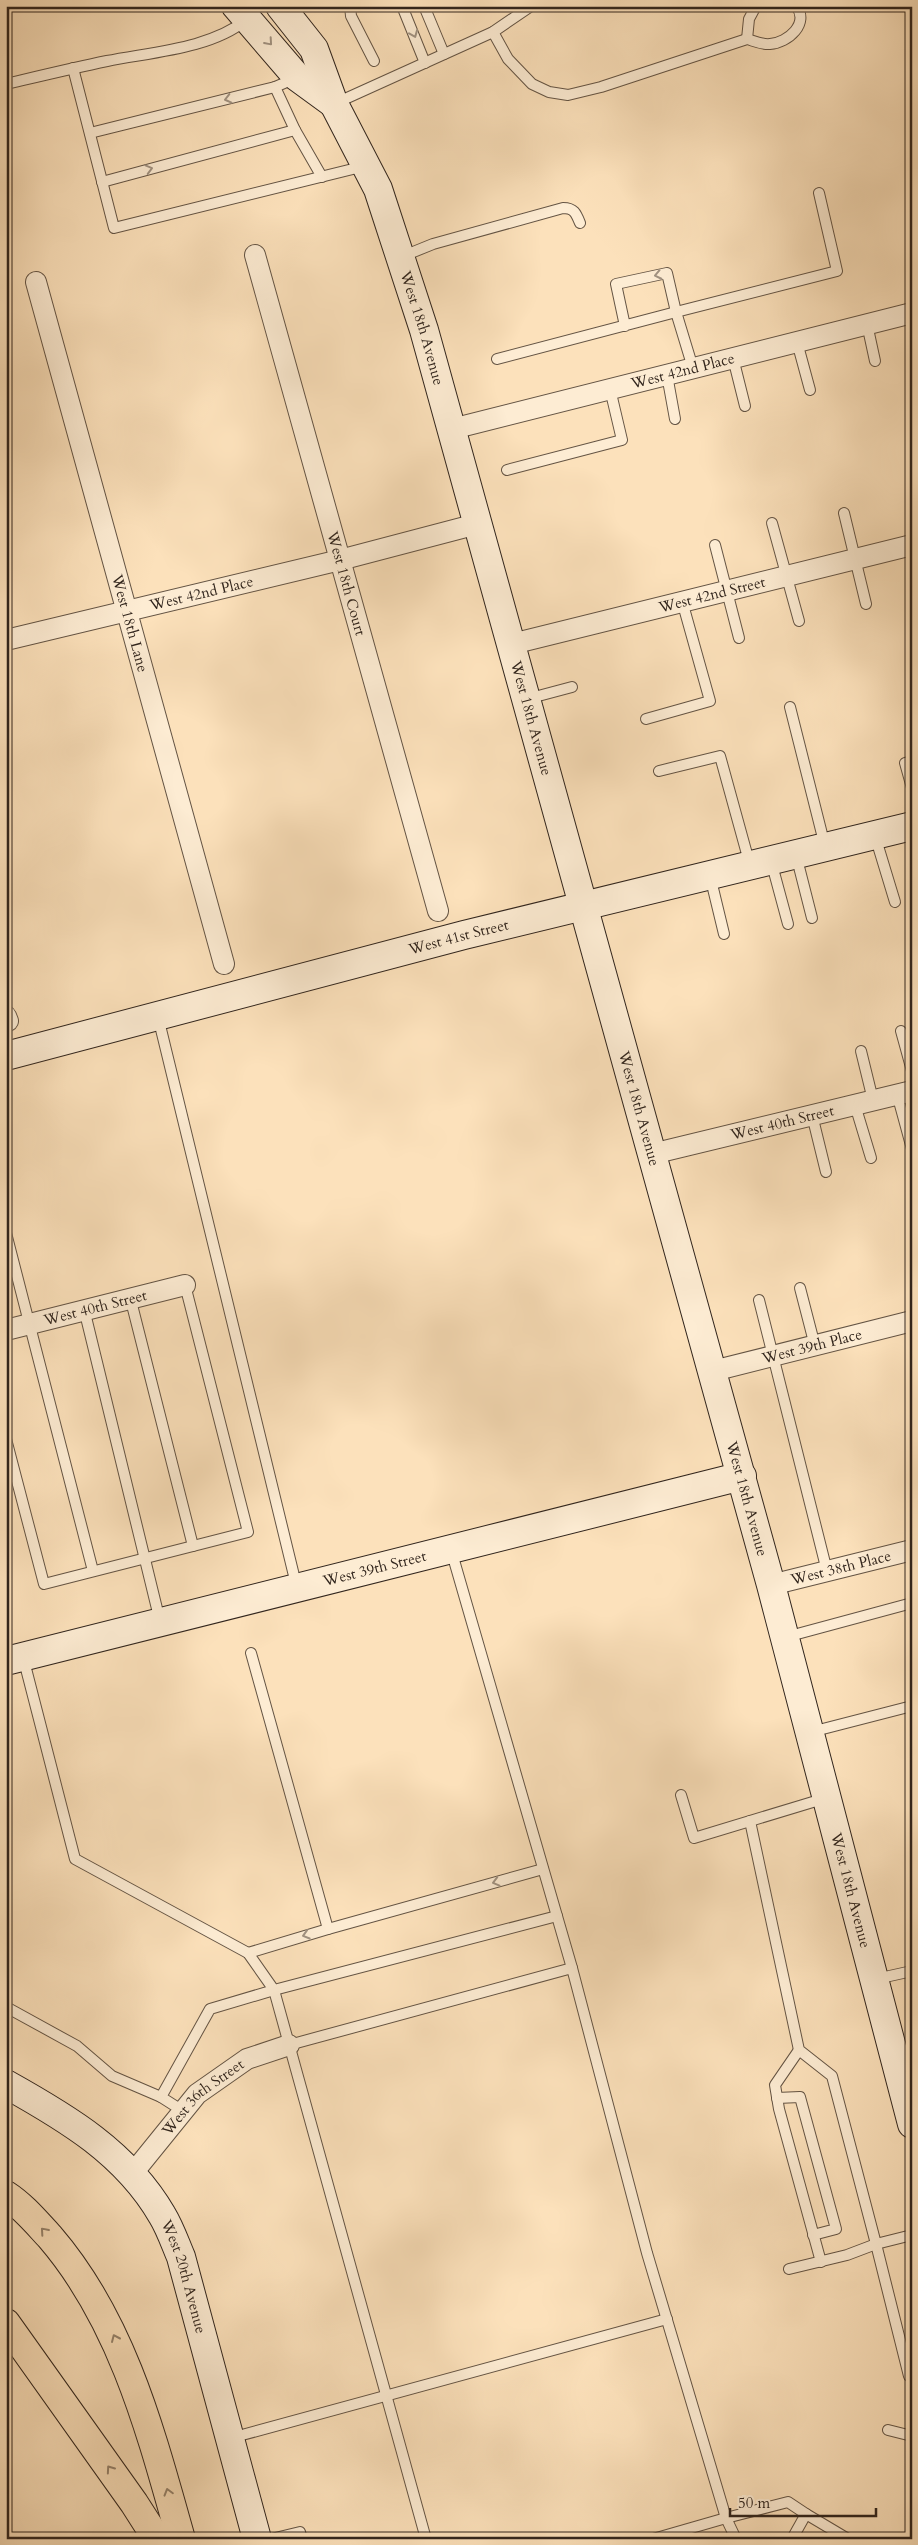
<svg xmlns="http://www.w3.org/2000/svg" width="918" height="2545" viewBox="0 0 918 2545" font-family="Cardo,serif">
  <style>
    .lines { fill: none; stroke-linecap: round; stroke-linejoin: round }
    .lane-casing { stroke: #645444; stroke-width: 12 }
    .street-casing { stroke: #645444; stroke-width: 22 }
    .secondary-casing { stroke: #31251d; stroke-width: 30 }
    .highway-casing { stroke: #31251d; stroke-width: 30 }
    .lane { stroke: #fdecd3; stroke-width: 10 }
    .street { stroke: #fdecd3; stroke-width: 20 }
    .secondary { stroke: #fdecd3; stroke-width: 28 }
    .highway { stroke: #fce1bb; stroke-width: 28 }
    .oneway { stroke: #a19281 }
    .oneway2 { stroke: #96836c }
    .labels { text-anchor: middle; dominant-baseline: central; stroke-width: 4; stroke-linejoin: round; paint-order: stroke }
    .street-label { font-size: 15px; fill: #31251d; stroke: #fdecd3 }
  </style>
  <rect width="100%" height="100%" fill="#fce1bb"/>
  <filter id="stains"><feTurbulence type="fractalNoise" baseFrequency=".004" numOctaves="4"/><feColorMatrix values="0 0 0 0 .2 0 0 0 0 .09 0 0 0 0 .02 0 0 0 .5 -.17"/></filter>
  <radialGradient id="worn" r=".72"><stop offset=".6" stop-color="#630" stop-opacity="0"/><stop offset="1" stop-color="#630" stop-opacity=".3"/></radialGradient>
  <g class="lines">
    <defs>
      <g id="lane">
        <polyline points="350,6 351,16 374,61"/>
        <polyline points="402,6 425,63"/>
        <polyline points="424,6 444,54"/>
        <path d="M493 32 508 59 532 84 549 92 568 95 601 87 747 39C754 41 763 45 770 44 788 43 810 23 796 6"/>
        <polyline points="747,39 749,19 756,6"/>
        <polyline points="73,68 114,228 365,166"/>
        <path d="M6 84C40 76 73 68 107 61 151 52 210 49 246 20"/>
        <polyline points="275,87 295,130 322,177"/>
        <polyline points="336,103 493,32 531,6"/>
        <polyline points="90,133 275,87 296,78"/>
        <polyline points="102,182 295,130"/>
        <path d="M401 257 433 244 563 208C574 208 576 213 580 223"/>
        <polyline points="867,324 875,361"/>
        <polyline points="797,342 810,390"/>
        <polyline points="733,358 745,406"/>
        <polyline points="497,359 676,312 667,273 616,284 625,326"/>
        <polyline points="693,368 676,312 837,271 819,193"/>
        <polyline points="667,375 675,419"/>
        <polyline points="507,470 622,440 610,389"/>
        <polyline points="844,513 866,604"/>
        <polyline points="772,523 799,621"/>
        <polyline points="715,545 739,638"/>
        <polyline points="527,699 572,687"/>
        <polyline points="790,707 825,846"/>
        <polyline points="646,719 710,701 682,601"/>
        <polyline points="912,761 905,763 912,788"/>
        <polyline points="659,771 720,756 750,865"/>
        <polyline points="875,836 895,902"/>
        <polyline points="796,855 812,918"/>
        <polyline points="771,861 788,924"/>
        <polyline points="710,876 724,934"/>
        <polyline points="158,1017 297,1588"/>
        <polyline points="901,1031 912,1071"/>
        <polyline points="861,1051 873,1100"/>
        <polyline points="897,1094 912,1149"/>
        <polyline points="855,1105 871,1158"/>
        <polyline points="812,1115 826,1172"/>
        <polyline points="6,1233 93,1571"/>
        <polyline points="800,1288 815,1346"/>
        <polyline points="130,1297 193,1546"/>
        <polyline points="759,1300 827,1571"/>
        <polyline points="84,1309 160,1621"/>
        <polyline points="6,1439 44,1584 248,1532 185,1285"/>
        <polyline points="451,1550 572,1968"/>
        <polyline points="786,1637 912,1603"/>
        <polyline points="251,1653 328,1929"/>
        <polyline points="23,1657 75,1859 248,1953 274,1990 557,1916"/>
        <polyline points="811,1732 912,1706"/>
        <polyline points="681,1795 694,1838 826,1798"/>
        <polyline points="750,1821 799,2050 832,2076 876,2244 912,2235"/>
        <polyline points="248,1953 328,1929 543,1869"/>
        <polyline points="876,1979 912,1971"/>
        <polyline points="6,2007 77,2046 112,2076 161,2097"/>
        <polyline points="289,2045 572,1968 647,2253 726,2518 653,2539"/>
        <polyline points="799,2050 775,2085 779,2109 821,2262"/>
        <polyline points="777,2098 800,2097 836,2229 813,2235"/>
        <polyline points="183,2111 161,2097 210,2009 274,1990 426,2539"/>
        <polyline points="789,2269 847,2255 876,2244 909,2376 912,2375"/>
        <polyline points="888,2430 912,2436"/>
        <polyline points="231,2438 667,2319"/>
        <polyline points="726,2518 788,2502 806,2514"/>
        <polyline points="726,2518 736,2539"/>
        <polyline points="271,2539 300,2532 302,2539"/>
        <polyline points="792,2539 806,2514 848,2539"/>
      </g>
      <g id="street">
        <path id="s1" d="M255 255 438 911"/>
        <path id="s2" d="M36 282 224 964"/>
        <path id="s3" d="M452 429 912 313"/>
        <path id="s4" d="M6 640 340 560 477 524"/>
        <path id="s5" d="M512 644 912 545"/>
        <polyline points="6,1016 8,1021"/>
        <path id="s6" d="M652 1154 912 1091"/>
        <path id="s7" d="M6 1330 185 1285"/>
        <path id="s8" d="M713 1371 912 1321"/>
        <path id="s9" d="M771 1585 912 1550"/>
        <path id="s10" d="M133 2173 197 2094 247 2059 289 2045"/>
      </g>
      <g id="secondary">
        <polyline points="236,6 297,77 334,104"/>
        <path id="s11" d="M280 6 314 49 334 104 378 189 424 330 771 1585 912 2124"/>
        <path id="s12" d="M6 1056 464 935 912 826"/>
        <path id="s13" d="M6 1661 742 1476"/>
        <path id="s14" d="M6 2084C67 2118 126 2153 162 2215 170 2228 175 2243 181 2257L257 2539"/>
      </g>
      <g id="highway">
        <path d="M6 2195C23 2206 36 2222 50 2237 123 2322 151 2433 181 2539"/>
        <polyline points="6,2323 134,2503 157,2539"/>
      </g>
    </defs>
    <use href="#lane" class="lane-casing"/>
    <use href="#street" class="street-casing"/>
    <use href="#secondary" class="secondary-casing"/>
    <use href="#highway" class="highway-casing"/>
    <use href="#lane" class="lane"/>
    <use href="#street" class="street"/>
    <use href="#secondary" class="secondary"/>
    <use href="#highway" class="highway"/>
  </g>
  <defs><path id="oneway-chevron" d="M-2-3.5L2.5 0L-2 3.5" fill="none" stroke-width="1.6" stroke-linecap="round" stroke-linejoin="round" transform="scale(1.25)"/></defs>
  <g class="oneway">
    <use href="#oneway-chevron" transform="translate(414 34) rotate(68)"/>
    <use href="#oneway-chevron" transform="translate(269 42) rotate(49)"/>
    <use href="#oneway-chevron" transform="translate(228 99) rotate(166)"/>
    <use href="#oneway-chevron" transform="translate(149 169) rotate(-15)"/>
    <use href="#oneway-chevron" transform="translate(658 275) rotate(168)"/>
    <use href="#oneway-chevron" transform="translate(496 1882) rotate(165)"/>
    <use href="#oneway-chevron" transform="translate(306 1935) rotate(163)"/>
  </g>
  <g class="oneway2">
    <use href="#oneway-chevron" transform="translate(44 2231) rotate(-131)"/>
    <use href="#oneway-chevron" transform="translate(115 2338) rotate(-114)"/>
    <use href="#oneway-chevron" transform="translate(110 2469) rotate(-125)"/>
    <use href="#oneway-chevron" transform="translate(168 2492) rotate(-106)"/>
  </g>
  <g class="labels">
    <g class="street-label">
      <text stroke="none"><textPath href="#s11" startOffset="355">West 18th Avenue</textPath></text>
      <text stroke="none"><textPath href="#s3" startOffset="238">West 42nd Place</textPath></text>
      <text stroke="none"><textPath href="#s1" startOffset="341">West 18th Court</textPath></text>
      <text stroke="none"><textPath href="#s4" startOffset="201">West 42nd Place</textPath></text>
      <text stroke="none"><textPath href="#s5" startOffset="206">West 42nd Street</textPath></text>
      <text stroke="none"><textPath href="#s2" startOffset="354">West 18th Lane</textPath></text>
      <text stroke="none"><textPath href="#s11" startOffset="760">West 18th Avenue</textPath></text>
      <text stroke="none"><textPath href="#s12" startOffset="468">West 41st Street</textPath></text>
      <text stroke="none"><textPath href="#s11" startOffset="1165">West 18th Avenue</textPath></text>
      <text stroke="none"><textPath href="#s6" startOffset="134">West 40th Street</textPath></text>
      <text stroke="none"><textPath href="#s7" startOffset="92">West 40th Street</textPath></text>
      <text stroke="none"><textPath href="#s8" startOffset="102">West 39th Place</textPath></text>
      <text stroke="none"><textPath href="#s11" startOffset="1570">West 18th Avenue</textPath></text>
      <text stroke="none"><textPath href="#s9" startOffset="72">West 38th Place</textPath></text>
      <text stroke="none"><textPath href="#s13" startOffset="380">West 39th Street</textPath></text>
      <text stroke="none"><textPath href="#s11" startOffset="1975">West 18th Avenue</textPath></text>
      <text stroke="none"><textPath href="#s10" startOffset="104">West 36th Street</textPath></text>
      <text stroke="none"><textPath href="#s14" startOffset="272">West 20th Avenue</textPath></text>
    </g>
  </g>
  <rect width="918" height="2545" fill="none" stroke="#fce1bb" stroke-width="25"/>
  <rect x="8" y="8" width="903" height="2530" fill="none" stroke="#31251d" stroke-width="2.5"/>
  <rect x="12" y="12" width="893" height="2520" fill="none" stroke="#31251d"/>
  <path d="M730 2508v8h146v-8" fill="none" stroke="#31251d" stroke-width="2.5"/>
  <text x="738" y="2508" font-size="15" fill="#31251d" stroke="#fdecd3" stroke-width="4" paint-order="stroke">50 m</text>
  <rect width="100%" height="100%" filter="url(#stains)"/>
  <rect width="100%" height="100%" fill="url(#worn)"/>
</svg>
